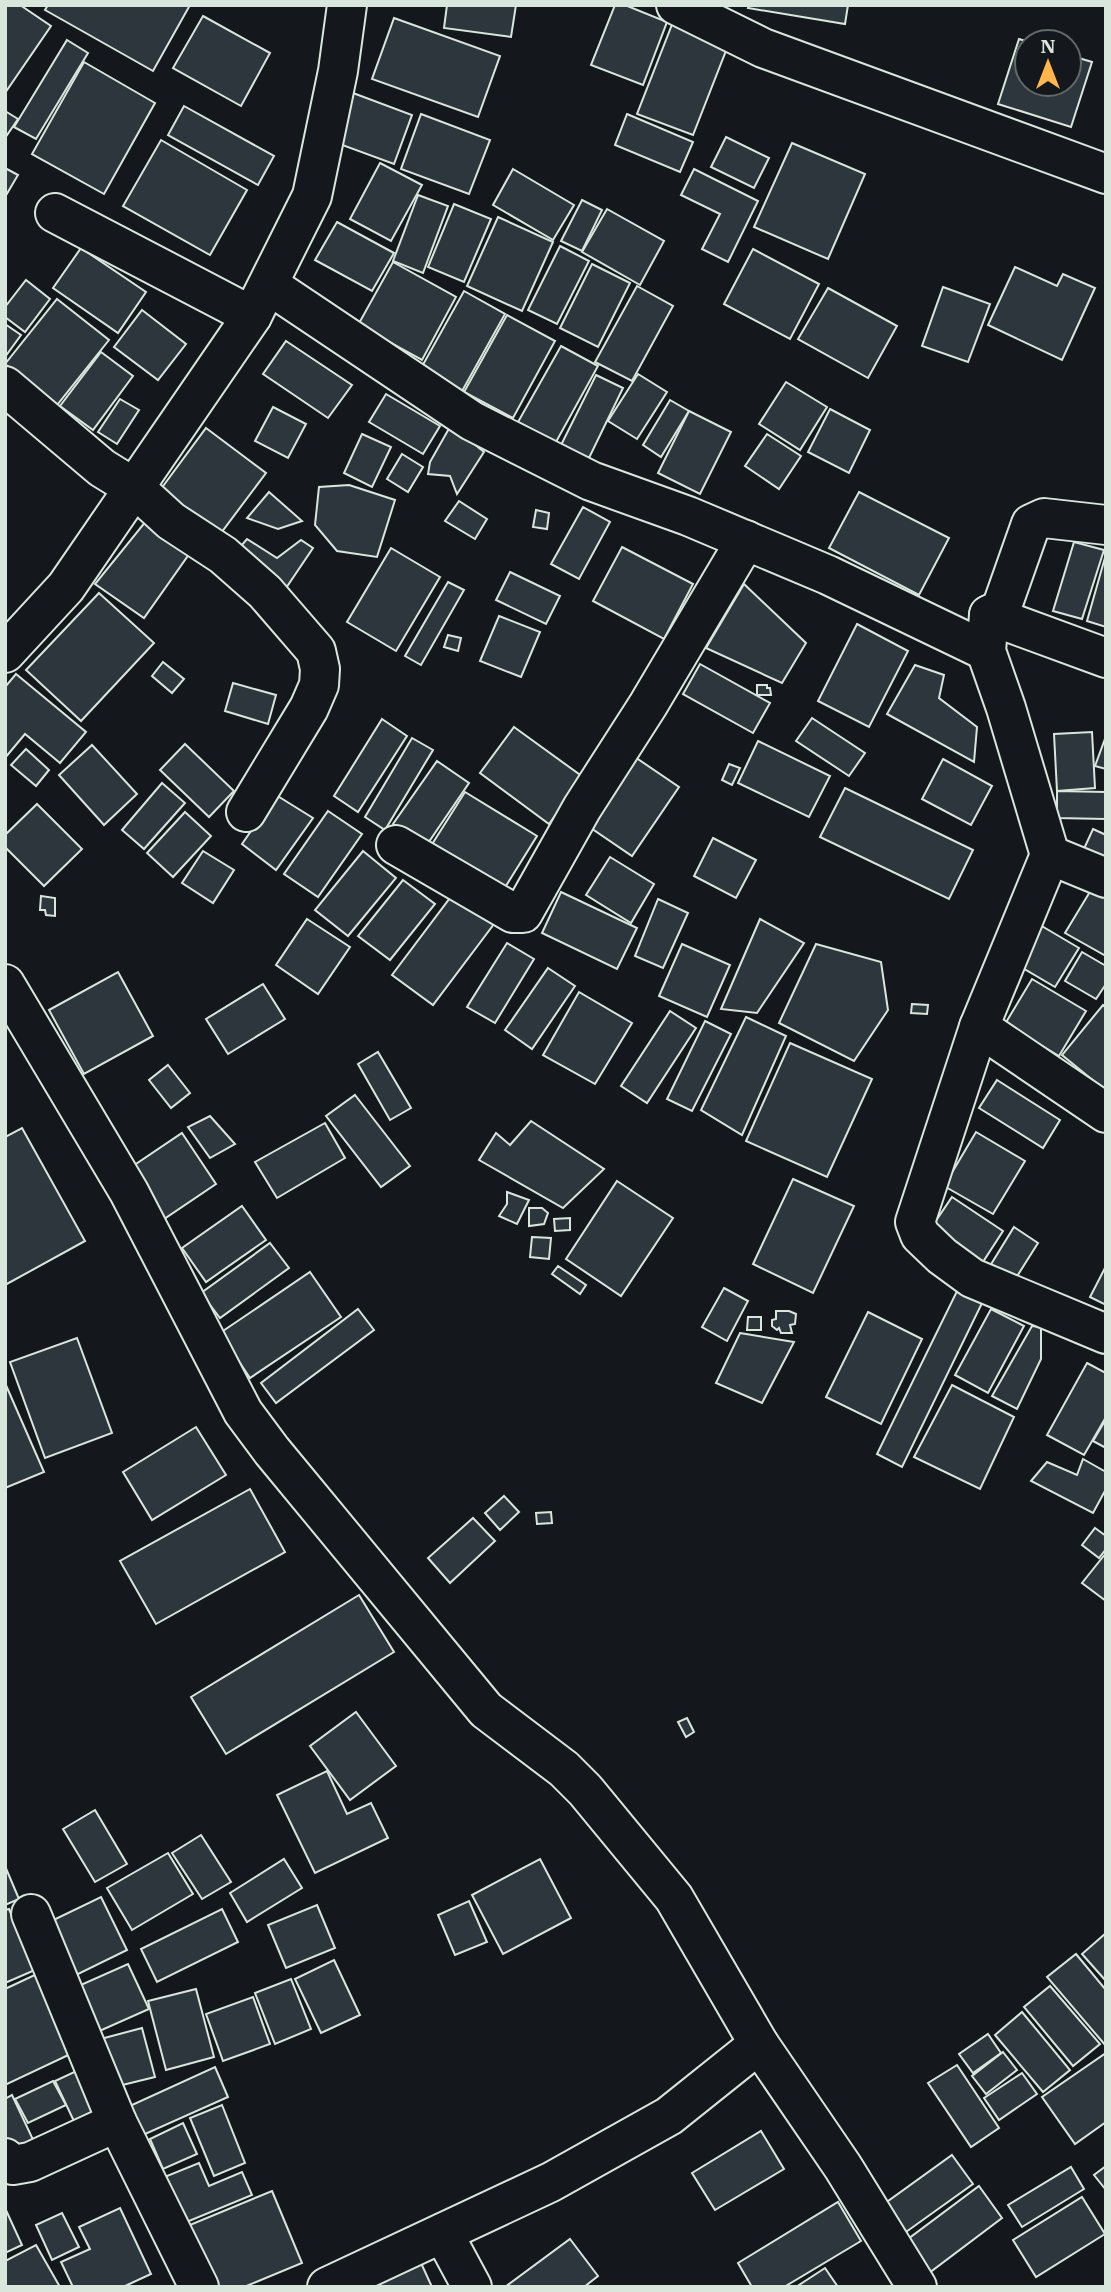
<svg xmlns="http://www.w3.org/2000/svg" width="1111" height="2292" viewBox="0 0 1111 2292" font-family="'IBM Plex Serif',serif">
  <style>
    .building { fill: #2c363c; stroke: #d8e6dc; stroke-width: 2 }
    .lines { fill: none; stroke-linecap: round; stroke-linejoin: round }
    .street-casing { stroke: #d8e6dc; stroke-width: 42 }
    .street { stroke: #14181c; stroke-width: 38 }
  </style>
  <rect width="100%" height="100%" fill="#14181c"/>
  <g class="building">
    <polygon points="5,5 20,5 51,26 5,93"/>
    <polygon points="48,5 190,5 153,71 45,10"/>
    <polygon points="447,5 516,5 511,37 444,28"/>
    <polygon points="615,5 625,5 667,22 643,85 591,65"/>
    <polygon points="749,5 848,5 845,24 748,8"/>
    <polygon points="203,16 270,53 241,106 173,68"/>
    <polygon points="394,18 500,56 478,117 372,79"/>
    <polygon points="673,22 729,43 693,135 637,114"/>
    <polygon points="1019,39 1029,42 1027,84 1069,84 1069,55 1092,62 1071,127 998,104"/>
    <polygon points="67,40 88,53 36,139 14,127"/>
    <polygon points="84,62 155,103 104,194 32,154"/>
    <polygon points="353,93 412,115 394,164 334,142"/>
    <polygon points="184,106 274,156 258,185 168,135"/>
    <polygon points="5,111 18,119 5,138"/>
    <polygon points="421,114 490,140 469,194 401,169"/>
    <polygon points="627,114 693,142 680,172 615,145"/>
    <polygon points="726,137 769,158 754,188 711,167"/>
    <polygon points="161,140 247,190 210,255 123,206"/>
    <polygon points="792,143 865,174 828,259 754,227"/>
    <polygon points="380,163 422,185 391,241 350,219"/>
    <polygon points="5,168 18,175 5,197"/>
    <polygon points="513,169 574,205 553,240 493,205"/>
    <polygon points="694,169 758,201 728,262 702,249 720,214 681,195"/>
    <polygon points="418,195 448,206 423,273 393,261"/>
    <polygon points="582,200 602,210 582,251 561,241"/>
    <polygon points="454,204 491,219 464,282 428,267"/>
    <polygon points="607,209 664,241 640,285 582,252"/>
    <polygon points="498,217 553,242 522,311 467,286"/>
    <polygon points="337,222 394,253 372,291 315,260"/>
    <polygon points="560,246 589,261 557,324 528,310"/>
    <polygon points="81,248 146,292 118,333 53,288"/>
    <polygon points="753,249 819,284 790,339 724,304"/>
    <polygon points="393,262 456,297 422,360 358,325"/>
    <polygon points="592,264 630,283 598,347 560,328"/>
    <polygon points="1015,267 1057,286 1063,274 1095,288 1062,360 988,325"/>
    <polygon points="26,280 50,299 25,332 5,317 5,307"/>
    <polygon points="637,286 673,306 632,381 595,362"/>
    <polygon points="943,287 990,304 968,362 922,346"/>
    <polygon points="828,288 897,326 868,378 798,339"/>
    <polygon points="464,291 505,314 461,393 420,370"/>
    <polygon points="57,299 109,340 57,405 5,364"/>
    <polygon points="142,310 186,344 158,380 114,347"/>
    <polygon points="507,315 555,341 513,418 464,392"/>
    <polygon points="5,324 21,335 5,357"/>
    <polygon points="286,341 352,385 328,418 263,374"/>
    <polygon points="561,346 598,366 556,442 518,422"/>
    <polygon points="101,352 133,376 93,430 60,406"/>
    <polygon points="638,374 667,392 637,439 608,421"/>
    <polygon points="596,375 623,388 589,458 561,445"/>
    <polygon points="786,382 827,407 800,450 759,424"/>
    <polygon points="386,394 440,426 423,454 369,422"/>
    <polygon points="120,399 139,410 117,444 98,432"/>
    <polygon points="670,400 689,411 661,457 643,445"/>
    <polygon points="273,407 306,424 288,458 255,441"/>
    <polygon points="830,409 870,430 849,473 808,452"/>
    <polygon points="689,411 731,432 700,494 658,473"/>
    <polygon points="451,425 484,452 457,494 450,476 428,474 430,462"/>
    <polygon points="206,428 266,473 215,541 155,497"/>
    <polygon points="362,434 391,447 372,487 344,473"/>
    <polygon points="767,434 801,456 779,489 745,466"/>
    <polygon points="402,454 423,467 408,492 387,479"/>
    <polygon points="349,485 395,500 377,557 337,551 315,525 319,487"/>
    <polygon points="269,492 302,521 278,529 247,518"/>
    <polygon points="859,492 949,538 919,595 829,548"/>
    <polygon points="459,501 487,519 475,539 445,521"/>
    <polygon points="583,507 610,522 579,579 551,564"/>
    <polygon points="536,510 549,513 547,529 533,527"/>
    <polygon points="146,521 192,550 144,618 95,584"/>
    <polygon points="247,539 277,558 301,540 313,548 282,594 235,553"/>
    <polygon points="1074,542 1104,550 1082,619 1053,611"/>
    <polygon points="622,547 693,584 664,639 593,601"/>
    <polygon points="391,548 440,577 396,651 347,622"/>
    <polygon points="1106,554 1106,627 1087,621"/>
    <polygon points="510,572 560,596 546,624 496,600"/>
    <polygon points="448,582 464,590 421,665 405,656"/>
    <polygon points="744,584 806,643 782,683 706,648"/>
    <polygon points="99,593 154,643 81,721 26,670"/>
    <polygon points="499,616 540,632 521,677 480,661"/>
    <polygon points="857,624 908,651 869,727 818,701"/>
    <polygon points="448,635 461,638 458,651 444,647"/>
    <polygon points="163,662 184,679 172,693 152,676"/>
    <polygon points="700,664 770,703 753,733 683,694"/>
    <polygon points="915,665 944,675 939,698 977,727 974,762 887,714"/>
    <polygon points="16,674 86,732 60,763 25,734 5,758 5,687"/>
    <polygon points="233,683 276,695 268,724 225,711"/>
    <polygon points="757,685 767,685 767,688 770,688 771,695 757,695"/>
    <polygon points="812,718 865,753 849,776 796,741"/>
    <polygon points="382,719 407,736 358,812 334,796"/>
    <polygon points="514,727 583,777 549,824 480,773"/>
    <polygon points="1092,732 1095,788 1057,791 1054,734"/>
    <polygon points="1106,736 1106,769 1095,766"/>
    <polygon points="412,738 433,750 385,830 365,817"/>
    <polygon points="758,741 830,776 809,817 738,783"/>
    <polygon points="185,744 234,791 209,817 160,770"/>
    <polygon points="92,745 137,794 104,825 59,775"/>
    <polygon points="26,749 49,770 36,786 11,765"/>
    <polygon points="632,755 679,787 632,856 585,824"/>
    <polygon points="943,759 992,786 971,825 922,799"/>
    <polygon points="437,761 469,783 426,846 393,824"/>
    <polygon points="729,764 740,768 732,785 722,780"/>
    <polygon points="162,783 185,803 144,849 122,830"/>
    <polygon points="845,788 973,850 949,899 820,837"/>
    <polygon points="1057,791 1106,792 1106,819 1057,818"/>
    <polygon points="465,792 537,836 496,902 424,857"/>
    <polygon points="276,795 313,818 276,870 242,844"/>
    <polygon points="37,804 82,849 44,886 5,847 5,835"/>
    <polygon points="328,811 362,834 318,897 284,874"/>
    <polygon points="185,812 211,836 173,877 147,853"/>
    <polygon points="1093,829 1106,835 1106,864 1082,853"/>
    <polygon points="713,838 756,860 736,898 694,876"/>
    <polygon points="203,851 234,870 213,903 182,883"/>
    <polygon points="363,851 396,878 348,936 315,910"/>
    <polygon points="610,857 654,884 631,923 586,895"/>
    <polygon points="403,880 435,904 390,960 358,936"/>
    <polygon points="1094,885 1106,892 1106,956 1065,933"/>
    <polygon points="561,892 637,928 617,969 542,933"/>
    <polygon points="453,894 494,924 433,1005 392,975"/>
    <polygon points="41,896 55,898 55,916 46,915 45,910 40,910"/>
    <polygon points="658,899 688,913 663,968 635,956"/>
    <polygon points="307,919 350,947 318,994 276,965"/>
    <polygon points="760,919 804,943 757,1013 721,1009"/>
    <polygon points="1040,925 1079,948 1055,987 1016,964"/>
    <polygon points="507,943 534,959 495,1023 467,1007"/>
    <polygon points="682,944 730,965 707,1017 659,996"/>
    <polygon points="816,944 881,962 888,1010 854,1061 779,1023"/>
    <polygon points="1082,952 1106,966 1106,984 1096,999 1065,981"/>
    <polygon points="548,968 575,986 532,1049 505,1030"/>
    <polygon points="118,972 153,1036 84,1074 49,1010"/>
    <polygon points="1032,979 1086,1011 1059,1056 1005,1024"/>
    <polygon points="263,984 285,1019 228,1054 206,1019"/>
    <polygon points="579,992 632,1023 595,1084 543,1055"/>
    <polygon points="912,1004 928,1005 927,1014 911,1013"/>
    <polygon points="1103,1005 1106,1008 1106,1091 1062,1055"/>
    <polygon points="670,1011 696,1028 647,1103 621,1086"/>
    <polygon points="746,1017 786,1036 742,1135 701,1110"/>
    <polygon points="705,1021 731,1034 692,1111 667,1099"/>
    <polygon points="790,1043 872,1079 827,1177 746,1141"/>
    <polygon points="378,1052 411,1108 390,1120 358,1064"/>
    <polygon points="168,1065 190,1093 171,1108 149,1080"/>
    <polygon points="997,1080 1060,1120 1043,1148 979,1108"/>
    <polygon points="355,1095 410,1166 381,1187 326,1116"/>
    <polygon points="210,1116 235,1144 210,1158 188,1127"/>
    <polygon points="531,1121 604,1169 563,1208 479,1160 496,1133 510,1145"/>
    <polygon points="325,1123 345,1158 277,1198 255,1162"/>
    <polygon points="22,1128 85,1241 5,1285 5,1137"/>
    <polygon points="976,1132 1025,1161 993,1214 944,1186"/>
    <polygon points="182,1133 216,1184 164,1219 130,1168"/>
    <polygon points="793,1179 854,1206 813,1293 753,1264"/>
    <polygon points="617,1181 673,1218 621,1296 566,1259"/>
    <polygon points="507,1192 529,1200 517,1224 499,1216 507,1204"/>
    <polygon points="952,1197 1003,1231 979,1268 927,1234"/>
    <polygon points="242,1206 266,1240 206,1282 182,1248"/>
    <polygon points="529,1208 542,1208 548,1213 544,1224 529,1226"/>
    <polygon points="570,1218 570,1230 555,1231 554,1219"/>
    <polygon points="1014,1227 1038,1243 1009,1289 985,1274"/>
    <polygon points="532,1237 551,1238 549,1259 530,1257"/>
    <polygon points="270,1243 289,1268 220,1318 201,1293"/>
    <polygon points="558,1266 586,1285 580,1294 552,1274"/>
    <polygon points="1106,1266 1106,1305 1090,1297"/>
    <polygon points="310,1272 341,1317 250,1378 220,1333"/>
    <polygon points="960,1285 985,1297 902,1467 877,1454"/>
    <polygon points="724,1288 748,1301 727,1341 702,1327"/>
    <polygon points="358,1309 374,1330 276,1403 261,1383"/>
    <polygon points="991,1309 1024,1326 988,1393 955,1375"/>
    <polygon points="776,1311 789,1311 796,1314 795,1324 790,1325 792,1333 781,1333 779,1328 777,1330 772,1326 772,1320 776,1319"/>
    <polygon points="868,1312 922,1339 881,1424 826,1397"/>
    <polygon points="748,1317 761,1317 761,1330 747,1330"/>
    <polygon points="1032,1326 1041,1327 1041,1359 1017,1409 992,1396"/>
    <polygon points="740,1333 794,1342 762,1403 716,1383"/>
    <polygon points="77,1338 112,1433 45,1458 10,1362"/>
    <polygon points="1087,1363 1106,1373 1106,1417 1084,1455 1047,1435"/>
    <polygon points="5,1383 44,1472 5,1488"/>
    <polygon points="952,1385 1014,1417 980,1489 914,1457"/>
    <polygon points="1106,1419 1106,1448 1093,1441"/>
    <polygon points="196,1427 226,1475 152,1520 123,1472"/>
    <polygon points="1083,1459 1106,1472 1106,1489 1093,1513 1031,1481 1047,1462 1077,1475"/>
    <polygon points="250,1489 285,1552 156,1624 120,1561"/>
    <polygon points="504,1496 519,1512 500,1530 485,1513"/>
    <polygon points="551,1512 552,1523 537,1524 536,1513"/>
    <polygon points="473,1518 495,1541 450,1583 428,1558"/>
    <polygon points="1095,1528 1106,1536 1106,1549 1099,1558 1082,1545"/>
    <polygon points="1106,1553 1106,1601 1082,1583"/>
    <polygon points="359,1595 394,1652 226,1754 191,1697"/>
    <polygon points="356,1712 396,1766 350,1800 310,1746"/>
    <polygon points="687,1718 694,1732 686,1737 678,1722"/>
    <polygon points="327,1771 347,1814 371,1803 388,1838 315,1873 277,1795"/>
    <polygon points="95,1810 127,1864 95,1882 63,1829"/>
    <polygon points="201,1835 231,1882 202,1899 172,1853"/>
    <polygon points="168,1853 193,1894 132,1930 107,1888"/>
    <polygon points="284,1859 302,1888 247,1922 230,1893"/>
    <polygon points="540,1859 571,1918 503,1954 472,1895"/>
    <polygon points="5,1866 19,1899 5,1905"/>
    <polygon points="101,1897 127,1950 68,1979 41,1926"/>
    <polygon points="469,1901 487,1942 455,1955 438,1915"/>
    <polygon points="317,1905 335,1948 286,1968 268,1925"/>
    <polygon points="9,1909 35,1970 5,1983 5,1910"/>
    <polygon points="222,1909 238,1942 157,1982 141,1949"/>
    <polygon points="1106,1933 1106,1981 1082,1954"/>
    <polygon points="1076,1954 1106,1990 1106,2046 1047,1977"/>
    <polygon points="334,1960 360,2015 321,2033 295,1979"/>
    <polygon points="128,1964 149,2009 95,2033 74,1988"/>
    <polygon points="41,1972 79,2050 5,2085 5,1989"/>
    <polygon points="291,1979 311,2029 275,2044 255,1993"/>
    <polygon points="1050,1986 1100,2044 1073,2066 1024,2007"/>
    <polygon points="196,1989 214,2057 166,2070 148,2001"/>
    <polygon points="253,1997 270,2044 223,2061 206,2014"/>
    <polygon points="1022,2012 1070,2070 1043,2092 995,2035"/>
    <polygon points="142,2028 155,2077 106,2089 93,2041"/>
    <polygon points="988,2034 1001,2053 973,2073 959,2054"/>
    <polygon points="1003,2052 1017,2070 986,2094 972,2076"/>
    <polygon points="1106,2053 1106,2122 1075,2144 1042,2097"/>
    <polygon points="957,2065 999,2128 971,2147 928,2083"/>
    <polygon points="85,2067 110,2120 80,2134 55,2081"/>
    <polygon points="215,2067 228,2097 134,2139 121,2110"/>
    <polygon points="1022,2073 1037,2094 999,2120 984,2098"/>
    <polygon points="53,2081 66,2105 28,2123 15,2099"/>
    <polygon points="12,2095 36,2146 5,2148 5,2099"/>
    <polygon points="222,2105 245,2163 214,2176 190,2118"/>
    <polygon points="183,2123 197,2154 163,2169 150,2139"/>
    <polygon points="761,2131 784,2169 715,2210 692,2173"/>
    <polygon points="952,2155 973,2184 906,2232 884,2204"/>
    <polygon points="199,2163 209,2186 242,2172 252,2195 177,2226 157,2180"/>
    <polygon points="1106,2166 1106,2190 1094,2175"/>
    <polygon points="1071,2167 1084,2189 1022,2227 1008,2205"/>
    <polygon points="979,2186 1002,2218 925,2276 900,2245"/>
    <polygon points="272,2191 302,2263 244,2287 210,2287 185,2227"/>
    <polygon points="1082,2197 1105,2234 1036,2277 1013,2240"/>
    <polygon points="838,2202 861,2241 784,2287 752,2287 738,2263"/>
    <polygon points="5,2208 22,2245 5,2253"/>
    <polygon points="120,2208 151,2274 123,2287 73,2287 61,2262 90,2249 79,2227"/>
    <polygon points="62,2213 79,2247 52,2260 36,2225"/>
    <polygon points="570,2239 598,2276 584,2287 505,2287"/>
    <polygon points="36,2245 60,2287 5,2287 5,2261"/>
    <polygon points="421,2263 432,2287 372,2287"/>
    <polygon points="825,2268 838,2287 796,2287"/>
  </g>
  <g class="lines">
    <defs>
      <g id="street">
        <polyline points="676,5 763,48 1106,174"/>
        <polyline points="55,213 252,316"/>
        <polyline points="269,285 472,421 591,481 688,516 828,575 986,651"/>
        <polyline points="5,386 102,468 136,489 171,521 223,555 265,592 316,651 320,669 319,685 309,708 246,812"/>
        <polyline points="1106,525 1044,518 1031,524 1001,609 989,615 986,651 1006,708 1050,855 1106,878"/>
        <polyline points="989,615 1106,658"/>
        <polyline points="5,653 66,587 252,316 312,196 338,71 347,5"/>
        <polyline points="396,845 513,913 523,913 582,808 648,705 746,540"/>
        <polyline points="1050,855 979,1027 915,1222 920,1235 942,1256 972,1278 1106,1334"/>
        <polyline points="5,984 129,1192 243,1412 272,1451 486,1710 564,1769 585,1790 674,1898 759,2044 843,2167 917,2287"/>
        <polyline points="979,1027 1106,1113"/>
        <polyline points="31,1914 117,2122 199,2287"/>
        <polyline points="5,2158 13,2165 30,2162 117,2122"/>
        <polyline points="443,2233 472,2287"/>
        <polyline points="327,2287 551,2182 669,2116 759,2044"/>
      </g>
    </defs>
    <use href="#street" class="street-casing"/>
    <use href="#street" class="street"/>
  </g>
  <rect width="1111" height="2292" fill="none" stroke="#d8e6dc" stroke-width="14"/>
  <g transform="translate(1048 63)"><circle r="33" fill="#14181c" stroke="#626a69" stroke-width="2"/>
  <path d="M0-5L12 26L0 18L-12 26Z" fill="#ffb74d"/>
  <text y="-10" font-size="19" font-weight="bold" text-anchor="middle" fill="#d8e6dc">N</text>
  </g>
</svg>
